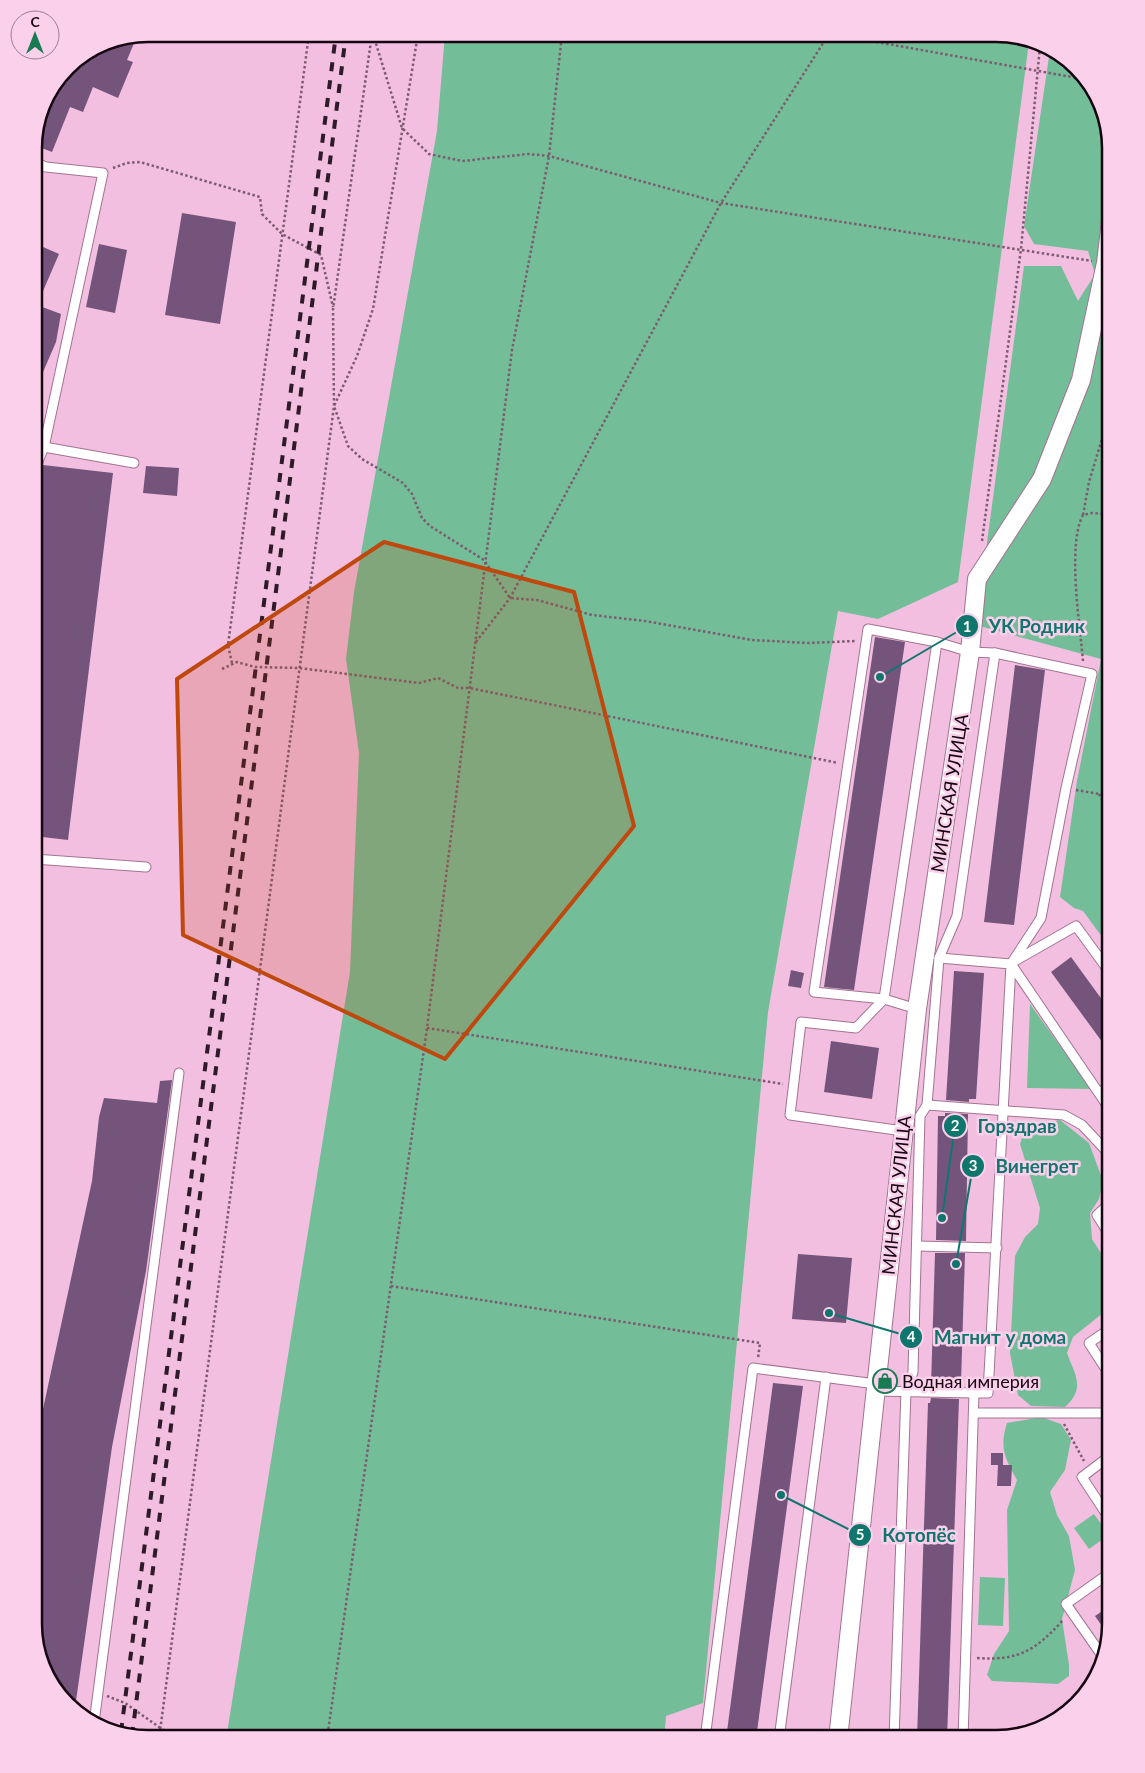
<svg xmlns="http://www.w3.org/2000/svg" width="1145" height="1773" viewBox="0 0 1145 1773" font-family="Lato,sans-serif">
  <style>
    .green { fill: #73be98 }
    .building { fill: #74547b }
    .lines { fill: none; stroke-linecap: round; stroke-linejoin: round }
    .service-casing { stroke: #a37392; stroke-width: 11 }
    .minor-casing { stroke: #a37392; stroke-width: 20 }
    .path { stroke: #7c5b70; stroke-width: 2.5; stroke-dasharray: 2.5 2.5; stroke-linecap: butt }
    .service { stroke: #fff; stroke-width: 9 }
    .minor { stroke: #fff; stroke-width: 18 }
    .rail { stroke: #2e1a28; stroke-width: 4; stroke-dasharray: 9 9; stroke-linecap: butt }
    .marked { fill: #be480d; fill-opacity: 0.2; stroke: #be480d; stroke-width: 4; stroke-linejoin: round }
    .labels { text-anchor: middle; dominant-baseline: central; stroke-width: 5; stroke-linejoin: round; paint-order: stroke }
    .street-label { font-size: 18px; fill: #160611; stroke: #fad0ea }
    .poi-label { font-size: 18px; fill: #160611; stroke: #fad0ea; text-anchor: start }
    .rim { fill: none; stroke: #160611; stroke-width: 2.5 }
    .leader { fill: none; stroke: #0f766e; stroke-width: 2 }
    .callout-dot { fill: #0f766e; stroke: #fad0ea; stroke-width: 2 }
    .mark-label { font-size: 15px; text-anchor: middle; font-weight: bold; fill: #fff }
    .callout-label { font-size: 19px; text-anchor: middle; font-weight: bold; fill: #0f766e; stroke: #fad0ea; stroke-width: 5; stroke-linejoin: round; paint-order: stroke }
  </style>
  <rect width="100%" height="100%" fill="#f3bfe0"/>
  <g class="green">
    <polygon points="445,34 1004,34 1029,42 958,582 878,619 838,611 768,1012 703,1703 666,1716 664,1739 226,1739 350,972 359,753 346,659 354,592 437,131"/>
    <polygon points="1050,50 1060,53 1099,97 1111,149 1111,949 1083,911 1074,908 1060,897 1077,781 1101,659 976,625 1024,266 1061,266 1078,301 1095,274 1088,251 1034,244 1024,226"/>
    <polygon points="1030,1004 1091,1089 1027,1088"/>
    <path d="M1060 1120 1089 1143 1103 1181 1099 1199 1090 1213 1092 1239 1111 1269 1103 1313 1073 1337 1067 1353C1075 1375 1086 1388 1065 1407L1031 1406 1018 1395 1010 1353 1015 1256 1025 1237 1038 1224 1040 1208 1020 1144 1026 1126Z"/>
    <path d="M1041 1417 1061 1424 1071 1440 1065 1470 1050 1492 1057 1515 1069 1536 1075 1570 1062 1619 1069 1665V1676L1058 1684 992 1681 987 1675 994 1654 1009 1631 1007 1510 1017 1480C1005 1458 999 1448 1007 1423Z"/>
    <polygon points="1094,1514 1109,1535 1089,1549 1074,1528"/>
    <polygon points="980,1577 1005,1578 1003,1626 978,1625"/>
  </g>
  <g class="building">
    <polygon points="137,36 127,60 133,62 118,98 93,87 83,112 70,107 52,152 34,145 43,104 68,67 105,42"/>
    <polygon points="182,213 236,222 220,324 165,315"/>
    <polygon points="34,243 59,254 37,305 61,314 56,342 34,393"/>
    <polygon points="99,244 127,250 115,313 86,307"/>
    <polygon points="43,465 113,473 68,840 34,836 34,676 37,653 34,651 34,498 36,477"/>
    <polygon points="146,466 179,468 177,496 143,493"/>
    <polygon points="875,637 905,642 854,990 824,987"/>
    <polygon points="1015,665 1045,670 1014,925 984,922"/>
    <polygon points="1071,957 1111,1012 1111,1054 1051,972"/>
    <polygon points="791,970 804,973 801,988 788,986"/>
    <polygon points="954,971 984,973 976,1099 969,1099 969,1102 946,1100"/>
    <polygon points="831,1041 879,1048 872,1099 824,1092"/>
    <polygon points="172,1080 146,1271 112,1447 75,1708 46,1676 35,1628 42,1577 34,1577 34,1451 92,1181 99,1117 104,1098 157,1103 160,1081"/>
    <polygon points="945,1113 968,1114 966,1241 936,1240 938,1116 945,1116"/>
    <polygon points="935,1253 965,1253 961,1383 959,1386 931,1386"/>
    <polygon points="798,1254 852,1258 846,1323 792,1319"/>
    <polygon points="773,1383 803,1386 756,1739 726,1739"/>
    <polygon points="931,1398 959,1399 947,1739 917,1739 928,1403 930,1403"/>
    <polygon points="991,1453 1003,1453 1003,1465 1012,1465 1011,1486 997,1486 998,1465 991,1465"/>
    <polygon points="1111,1605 1111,1625 1108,1635 1095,1616"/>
  </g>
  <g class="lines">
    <defs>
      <g id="service">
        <polyline points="44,447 134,463"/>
        <polyline points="34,471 44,447 103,173 46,167 34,162"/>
        <polyline points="34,859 146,867"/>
        <polyline points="939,958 1011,964 1111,1111"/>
        <polyline points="1013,962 1076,926 1111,974"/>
        <polyline points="917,1009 884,999 814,992 868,629 937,642 970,652 995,653 1092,674 1066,788 1041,918 1011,964 988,1393 974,1393 963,1739"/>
        <polyline points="1099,1093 1111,1085"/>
        <polyline points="927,1105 1064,1115 1082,1125 1111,1156"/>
        <polyline points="903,1131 790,1115 801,1022 856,1028 884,999 937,642"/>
        <polyline points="1111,1237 1097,1215 1111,1202"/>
        <polyline points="917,1246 997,1248"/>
        <polyline points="1111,1377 1089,1343 1111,1328"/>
        <polyline points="875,1391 974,1393"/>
        <polyline points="974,1413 1111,1413"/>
        <polyline points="1111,1521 1082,1477 1111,1455"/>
        <polyline points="1103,1657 1066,1604 1111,1572"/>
        <polyline points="94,1723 179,1073"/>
        <polyline points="705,1739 753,1368 876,1384"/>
        <polyline points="779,1739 826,1377"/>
        <polyline points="894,1739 906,1391 913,1372 920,1116 927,1105 939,958 957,916 995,653"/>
      </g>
      <polyline id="minor" points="838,1739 917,1009 970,652 977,579 1042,479 1081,380 1106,263 1111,221"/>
    </defs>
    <use href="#service" class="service-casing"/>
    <use href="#minor" class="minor-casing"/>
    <g class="path">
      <polyline points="373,34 402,128 429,154 462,161 528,154 549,156 721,203 1092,261"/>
      <polyline points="418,34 373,309 357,356 334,406 348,446 362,459 403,483 412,494 422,518 430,526 484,560 510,598 537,600 592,615 645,621 752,640 808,643 856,641"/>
      <polyline points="832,34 1083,79"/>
      <polyline points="113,168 127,163 140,162 260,197 262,214 282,234 321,255 333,307"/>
      <polyline points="1083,515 1089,482 1111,409"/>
      <polyline points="982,541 1021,249 1040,46"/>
      <polyline points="476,642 510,598 721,203 829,34"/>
      <path d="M1083 661C1080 626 1067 544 1083 515L1092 513 1111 515"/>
      <polyline points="232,663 228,645 309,34"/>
      <polyline points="222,669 237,662 255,667 299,668 419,683 438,678 458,688 470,688 838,763"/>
      <polyline points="1076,790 1111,796"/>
      <polyline points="1099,794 1107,808 1111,811"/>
      <polyline points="427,1028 783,1084"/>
      <polyline points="391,1286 760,1343 758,1358"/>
      <polyline points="1064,1424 1084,1461"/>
      <path d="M977 1658C1019 1661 1036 1650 1063 1620"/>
      <polyline points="107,1696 125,1703 176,1739"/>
      <polyline points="159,1739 334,406 333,309 372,34"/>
      <polyline points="327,1739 427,1028 512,350 549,156 562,34"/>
    </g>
    <use href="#service" class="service"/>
    <use href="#minor" class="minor"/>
    <g class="rail">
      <polyline points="121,1732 336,34"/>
      <polyline points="132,1736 346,34"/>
    </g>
  </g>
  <path class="marked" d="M384 542 574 592 634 826 445 1059 183 935 177 679Z"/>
  <defs>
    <symbol id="shop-ring" viewBox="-11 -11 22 22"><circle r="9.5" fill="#fad0ea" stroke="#187b53" stroke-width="1.5"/><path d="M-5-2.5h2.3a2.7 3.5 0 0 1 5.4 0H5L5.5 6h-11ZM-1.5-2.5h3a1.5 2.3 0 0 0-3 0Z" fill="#187b53"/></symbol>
  </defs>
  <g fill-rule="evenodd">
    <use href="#shop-ring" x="871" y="1367" width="28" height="28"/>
  </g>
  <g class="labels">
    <g class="street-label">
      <text transform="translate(949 793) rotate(-81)">МИНСКАЯ УЛИЦА</text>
      <text transform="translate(896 1195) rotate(-84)">МИНСКАЯ УЛИЦА</text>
    </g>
    <g class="poi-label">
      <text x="902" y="1381">Водная империя</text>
    </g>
  </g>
  <path d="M0 0H1145V1773H0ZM148 42H996A106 106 0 0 1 1102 148V1624A106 106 0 0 1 996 1730H148A106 106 0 0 1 42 1624V148A106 106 0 0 1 148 42Z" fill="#fad0ea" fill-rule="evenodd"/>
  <path class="rim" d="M148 42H996A106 106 0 0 1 1102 148V1624A106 106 0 0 1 996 1730H148A106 106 0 0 1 42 1624V148A106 106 0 0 1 148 42Z"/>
  <path class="leader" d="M880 677L967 626M942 1218L955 1126M956 1264L973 1166M829 1313L911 1337M781 1495L860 1535"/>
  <g class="callout-dot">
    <circle cx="880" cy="677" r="5"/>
    <circle cx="942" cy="1218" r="5"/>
    <circle cx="956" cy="1264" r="5"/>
    <circle cx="829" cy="1313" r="5"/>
    <circle cx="781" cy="1495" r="5"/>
    <circle cx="967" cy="626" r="12"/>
    <circle cx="955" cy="1126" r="12"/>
    <circle cx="973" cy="1166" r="12"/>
    <circle cx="911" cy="1337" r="12"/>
    <circle cx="860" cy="1535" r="12"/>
  </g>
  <g class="mark-label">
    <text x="967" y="632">1</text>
    <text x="955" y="1131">2</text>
    <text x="973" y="1171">3</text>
    <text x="911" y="1342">4</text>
    <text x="860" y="1540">5</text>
  </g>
  <g class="callout-label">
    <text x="1037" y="633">УК Родник</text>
    <text x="1017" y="1133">Горздрав</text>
    <text x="1037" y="1173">Винегрет</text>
    <text x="1000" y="1344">Магнит у дома</text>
    <text x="919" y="1542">Котопёс</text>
  </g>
  <g transform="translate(35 35)"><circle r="24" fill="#fad0ea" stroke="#9f7f93"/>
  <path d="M0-4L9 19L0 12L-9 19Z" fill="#187b53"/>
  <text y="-8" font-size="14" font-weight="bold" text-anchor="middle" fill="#160611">С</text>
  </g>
</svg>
